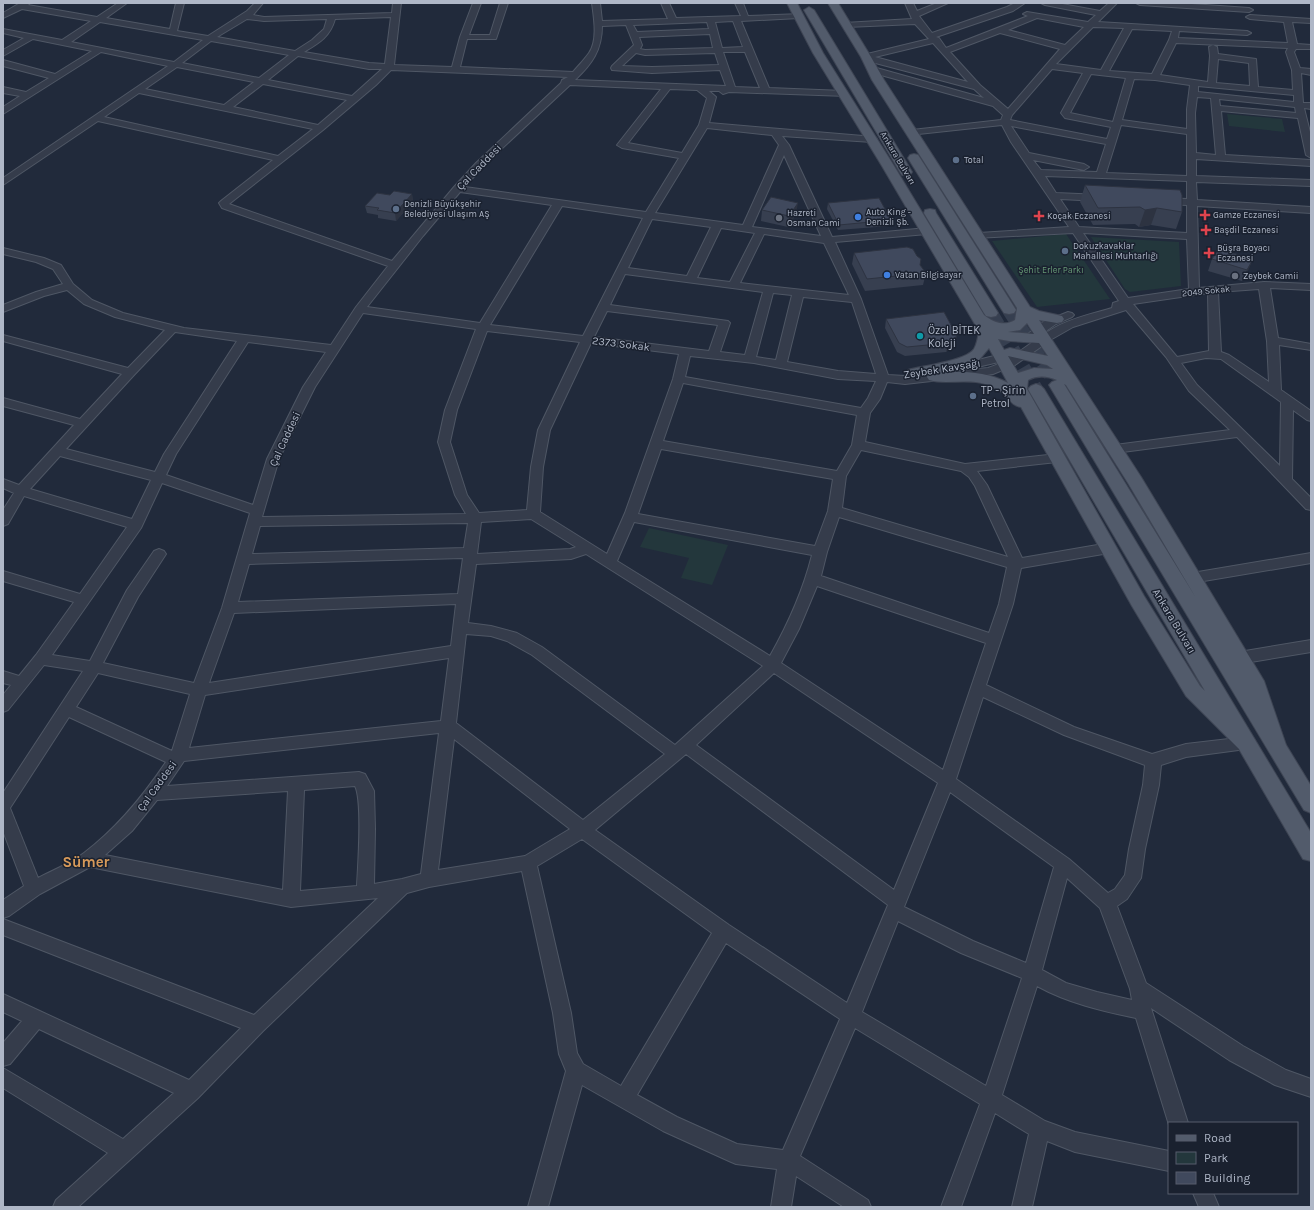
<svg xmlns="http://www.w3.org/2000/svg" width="1314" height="1210" viewBox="0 0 1314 1210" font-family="Karla,sans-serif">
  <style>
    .green { fill: #23373c }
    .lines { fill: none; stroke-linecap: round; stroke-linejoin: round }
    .major-tunnel { stroke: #363f50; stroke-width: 14; stroke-dasharray: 14 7; stroke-linecap: butt }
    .minor-casing { stroke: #4f5765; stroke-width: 2 }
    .major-casing { stroke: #3e4554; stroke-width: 2 }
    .minor { fill: #353c4b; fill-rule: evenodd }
    .major { fill: #525b6b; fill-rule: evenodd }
    .wall { fill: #373f50 }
    .shaded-wall { fill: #2d3341 }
    .building { fill: #40495d; stroke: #2d3341 }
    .service-dot { fill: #5c6f8a; stroke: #1a212f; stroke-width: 1.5 }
    .health-dot { fill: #e0444e; stroke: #1a212f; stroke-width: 1.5 }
    .shop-dot { fill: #3f7fe0; stroke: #1a212f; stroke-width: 1.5 }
    .worship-dot { fill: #6b7280; stroke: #1a212f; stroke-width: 1.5 }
    .culture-dot { fill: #0f9aa8; stroke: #1a212f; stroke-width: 1.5 }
    .labels { text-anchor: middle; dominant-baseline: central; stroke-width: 3; stroke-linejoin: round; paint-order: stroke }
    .far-street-label { font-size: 9px; fill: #afb7c7; stroke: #1a212f }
    .far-poi-label { font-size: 9px; fill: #afb7c7; stroke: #1a212f; text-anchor: start }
    .far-park-label { font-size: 9px; fill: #669975; stroke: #1a212f }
    .street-label { font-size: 11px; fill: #afb7c7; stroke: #1a212f }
    .poi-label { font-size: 11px; fill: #afb7c7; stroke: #1a212f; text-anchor: start }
    .district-label { font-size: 15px; font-weight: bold; fill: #d79a5a; stroke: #1a212f }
  </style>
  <rect width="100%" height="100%" fill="#212a3b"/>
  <g class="green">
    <polygon points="1227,114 1282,119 1285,132 1229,126"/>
    <polygon points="1066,234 1110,299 1037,307 992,241"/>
    <polygon points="1091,237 1179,242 1181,286 1130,292 1125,289"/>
    <polygon points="649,528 728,545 712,585 681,578 689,558 640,547"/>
  </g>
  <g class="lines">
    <g class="major-tunnel">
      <polyline points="1009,310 1057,385"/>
      <polyline points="991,313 1036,389"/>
    </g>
    <defs>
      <g id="minor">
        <path d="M20 3H30L28 5 97 17 118 3H127L106 18 170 29 176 3H184L177 31 208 36 247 11 255 3H263L253 15 264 17 392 13 393 3H401L394 65 452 67 460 37 473 3H481L469 35H490L500 3H508L496 39H467L460 67 573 72C578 66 584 60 589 53 598 40 594 18 592 3H600L602 21 668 19 661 3H669L676 18 741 16 735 3H743L748 16 802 14 803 16 799 18 741 21 769 88 844 91 848 94 847 96 729 92 723 94 719 91H709L716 97 709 123 875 137 877 139 875 141 872 142 782 136 789 145 832 237 927 228 932 231 927 234 835 242 861 299 888 375 905 376 988 368C1013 360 1031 341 1054 328 1072 318 1092 314 1112 308L1113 303 1119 301 1073 233 975 238 974 236 979 233 1069 227 1011 142 1002 125 909 135 907 133 909 131 912 130 1001 120 1003 115 993 106 870 72 869 70 873 67 984 98 974 89 864 60 862 57 863 55 929 39 915 24 847 27 843 25 844 23 912 19 905 3H913L917 11 937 3H948L919 16 932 33 1007 7 1015 3H1025L1013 11 936 37 939 38 946 48 1028 16 1023 14 1027 12 1088 22 1096 15 1045 5 1041 3H1057L1100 11 1109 3H1117L1098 22 1247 31 1251 33 1247 35 1179 31 1178 38 1288 43 1284 22 1250 19 1246 17 1250 15 1311 19V23L1292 22 1297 44 1311 45V49H1296L1294 52 1300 68 1311 69V75L1301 73 1303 103H1311V109L1304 108 1311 136V158L1306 155 1298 118 1221 111 1225 155 1311 160V166L1196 159V176L1311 180V186L1196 182 1197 200 1311 207V213L1197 206 1199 288 1264 282 1311 284V290L1270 288 1278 338 1311 344V350L1279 345 1281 390 1311 411V421L1307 420 1293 410 1292 479 1311 498V510L1306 509 1237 437 1115 453 1111 452 1109 449 1111 446 1115 445 1230 430 1189 391 1166 357 1126 310 1073 327 1052 339 1015 365 993 374 905 384 887 382 880 399 870 413 865 442 965 464 1057 454 1061 455 1063 458 1061 461 1057 462 977 471 987 485 1022 558 1109 543 1114 545 1116 548 1114 551 1109 553 1021 568 1013 604 986 685 1074 727 1152 754 1186 744 1246 737 1251 739 1254 743 1251 747 1246 749 1186 757 1161 765 1159 785 1145 849 1141 878 1127 899 1117 906 1146 983 1243 1046 1286 1070 1311 1079V1097L1275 1085 1229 1060 1151 1008 1188 1123H1169V1125L1136 1018C1102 1011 1068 1003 1037 986L1002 1095 1045 1121 1075 1132 1169 1151V1171L1075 1152 1047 1141 1032 1207H1012L1029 1134 995 1113 961 1207H941L980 1104 855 1028 800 1156 868 1200 871 1207H844L796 1176 791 1207H771L777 1169 736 1164 729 1161 663 1131 582 1085 548 1207H528L566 1071 559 1054 553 1013 522 871 429 887 407 893 263 1031 198 1098 78 1207H53L56 1200 108 1153 3 1088V1068L123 1139 174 1093 39 1029 10 1064 3 1066V1043L22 1021 3 1012V994L189 1080 241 1028 3 935V919L254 1015 378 898 291 907 90 867 40 894 9 916 3 918V900L24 886 3 831V793L83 671 44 665 8 710 3 712V695L11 685 3 683V671L19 676 36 655 74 602 3 581V571L80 594 127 527 24 496 8 524 3 526V510L14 493 3 488V479L19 485 74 425 3 406V398L80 419 122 374 3 341V335L128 368 165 330 115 317 84 304 67 290 44 296 3 312V305L36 292 63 284 53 269 36 262 3 254V248L44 258 61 265 73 284 92 300 123 313 184 328 331 345 356 307 388 266 222 208 219 203 221 201 273 160 98 121 3 185V178L168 66 101 52 3 114V107L20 96 3 93V87L26 92 49 78 3 66V60L55 74 92 51 33 39 3 56V50L24 38 3 33V29L62 40 91 21 22 9 3 18V13ZM391 17 385 64 369 63 304 52C319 43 330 37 335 19ZM1037 18 1084 27 1065 45 1008 30ZM247 19 264 21 327 19 324 29 312 40 295 51 217 37ZM733 21 743 47 722 48 715 22ZM100 22 203 40 174 62 71 42ZM707 22 709 29 637 32 633 25ZM626 25 634 45 612 66 611 68 612 70 652 73 720 70 726 86 575 80C592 64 602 50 602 26ZM1093 27 1124 28 1101 70 1056 64ZM1132 29 1172 31 1169 40 1152 74 1109 71ZM1000 33 1060 49 1008 109 980 85 950 52ZM710 34 713 48 645 50 640 49 642 45 639 37ZM211 41 289 55 259 78 182 63ZM933 43 968 82 875 57ZM1176 43 1288 48 1286 52 1292 70 1293 90 1258 87 1256 59 1218 54 1217 47 1213 45 1209 47 1210 56 1208 82 1160 75ZM723 52H745L760 88 735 87ZM636 53 645 55 715 53 719 65 652 67 622 66ZM298 56 369 69H382L352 96 268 80ZM1218 59 1249 63 1250 86 1216 83ZM177 67 254 82 224 105 145 89ZM1052 69 1083 73 1061 113 1065 118 1111 127 1107 139 1010 120 1012 115ZM391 70 568 77 562 80 561 83 476 163 454 187 392 261 229 204 323 130 376 85ZM1091 74 1126 78 1113 122 1070 113ZM1134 79 1155 80 1190 85 1187 109V129L1122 120ZM263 84 347 100 318 125 233 107ZM570 85 661 89 617 145 622 148 679 158 646 212 465 187 482 167ZM1198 86 1294 95V102L1198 92ZM670 89 697 90 707 98 699 125 682 153 628 143ZM139 93 313 129 278 156 104 117ZM1197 97 1211 98 1216 155 1196 153 1195 113ZM1219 99 1295 107 1296 113 1220 106ZM1121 125 1187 134V176L1106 173ZM1011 126 1106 144 1097 172 1041 170 1033 160 1084 170 1089 167 1084 164 1029 153ZM707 128 772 135 779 145 743 225 655 213ZM784 155 821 236 752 227ZM1045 176 1187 181V199L1164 198 1159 201 1164 204 1187 205V233L1079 227 1060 199 1101 201 1106 198 1101 195 1056 193ZM460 192 552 205 480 323 367 307 423 236ZM562 206 643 218 583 336 490 325ZM652 219 711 227 687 276 628 268ZM721 228 755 233 730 282 697 278ZM1083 233 1187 239 1189 289 1128 298ZM764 234 824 243 849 295 740 283ZM625 274 763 292 745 355 720 352 730 323 728 321 610 305ZM1259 289 1267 341 1269 382 1229 355 1221 352 1218 292ZM773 293 792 295 776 360 756 357ZM1208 293 1209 351 1177 357 1133 304ZM803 297 852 302 876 374 838 371 787 362ZM607 311 718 325 709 351 594 337ZM363 313 476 329 445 410 438 442 455 495 466 514 262 517 279 459 315 387ZM487 331 580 342 538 430 531 467 527 510 479 513 467 495 450 442 457 410ZM175 332 237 341 164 454 155 472 66 449 134 375ZM248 342 326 352 303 387 267 459 253 505 166 475 176 454ZM591 343 679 354 673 379 625 513 607 554 540 512 543 467 550 430ZM690 356 754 363 838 379 876 381 868 398 861 408 685 377ZM1206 358 1221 359 1281 402 1280 466 1197 385 1181 363ZM683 383 857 415 852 445 837 471 663 441ZM661 449 833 479 828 511 815 546 638 514ZM861 450 961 471 969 477 975 486 1008 557 842 508 846 476ZM60 456 151 480 132 519 30 489ZM162 483 250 513 222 608 194 683 103 663 138 597 166 554 164 551 159 549 154 551 127 590 90 661 52 655 141 528ZM839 517 1007 567 999 604 989 633 821 576 827 552ZM531 519 576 547 570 549 477 554 481 522ZM634 522 812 555C803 591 788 624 770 656L617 561ZM468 523 464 548 252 554 260 526ZM586 554 763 666 675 745 542 647 517 633 491 626 468 623 476 564 571 559ZM463 558 458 594 238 602 249 564ZM817 586 986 643 943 770 781 663 799 629ZM456 604 451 646 209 683 234 613ZM466 634 491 636 507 641 532 655 665 754 583 820 456 723ZM449 658 441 721 189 748 205 695ZM98 673 190 694 172 751 76 707ZM774 673 938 783 894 890 696 745ZM983 697 1064 735 1145 765 1143 785 1129 849 1125 875 1115 889 1108 893 1069 859 956 779ZM69 717 166 762C143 796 117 828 84 853 71 863 53 870 38 878L10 808ZM439 733 421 874 402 879 374 884 375 829 374 791 365 774 359 772 167 786 184 761ZM454 739 570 829 525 856 438 870ZM686 754 888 905 847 1003 729 925 595 830ZM355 786C363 801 358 866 357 886L300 891 304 790ZM288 791 283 890 105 855 132 831 157 800ZM950 792 1054 867 1026 963 973 941 904 907ZM582 839 712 933 621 1086 583 1064 577 1053 571 1013 537 866ZM1067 878 1100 908 1130 989 1132 1000 1097 992 1066 983 1042 970ZM898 921 961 953 1022 978 986 1086 862 1012ZM726 943 840 1019 783 1150 737 1144 677 1117 637 1095Z"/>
        <polygon points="1136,3 1177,3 1249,8 1253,10 1249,12 1140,5"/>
        <polygon points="1068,312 1072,313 1074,315 1072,317 1056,324 1033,340 1029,341 1023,338 1043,322"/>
        <path d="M1011 349 1015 350 1017 352C1009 362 982 365 970 369L966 367 964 365 966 363 994 356Z"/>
        <polygon points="1311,553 1311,563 1192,583 1187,582 1185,578 1187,574 1192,573"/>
        <polygon points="1311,640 1311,652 1239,664 1234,662 1232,658 1234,654 1239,652"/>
        <polygon points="1193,1193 1213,1193 1219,1207 1199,1207"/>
      </g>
      <g id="major">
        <path d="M787 3H797L823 53 894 166 984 315C993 322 1004 327 1015 320L1017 308 872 80 861 57 828 3H838L871 57 884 80 1030 307 1039 311 1062 316 1064 319 1062 322 1057 323 1039 320 1141 477 1264 681 1286 745 1311 786V813L1304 810 1049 385 1052 382 1057 380C1047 376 1038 375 1028 380L1027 389 1144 596 1200 686 1205 691 1028 389 1031 386 1036 384 1041 386 1044 389 1311 833V861L1303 859 1239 749 1186 696 1132 606 1021 407C1012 406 1009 398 1002 392 997 389 991 386 985 384 967 378 947 385 929 380L927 377 928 375 913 378 908 376 906 373 908 370C922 366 966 361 974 349 977 344 978 337 979 331L882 166 813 53ZM1027 323 1034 334 1008 332 1020 330ZM998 339 1009 341 1039 343 1048 356 1010 348 1004 350ZM989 348 1008 383C988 372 965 371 942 372L978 361ZM1008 356 1047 365 1053 369 1034 368 1018 373ZM1064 384 1066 385 1128 483 1196 598Z"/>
        <polygon points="809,7 814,10 912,172 910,175 902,175 900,172 804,10"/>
        <polygon points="914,154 918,155 920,158 1016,310 1014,313 1009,314 1004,313 1002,310 908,158 910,155"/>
        <polygon points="930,209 935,210 936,213 998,313 996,316 991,317 986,316 984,313 924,213 925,210"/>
      </g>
    </defs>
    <use href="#minor" class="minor-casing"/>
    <use href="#major" class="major-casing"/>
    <use href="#minor" class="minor"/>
    <use href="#major" class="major"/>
  </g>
  <g class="wall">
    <polygon points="1085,185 1182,212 1176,229 1151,225 1139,227 1135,224 1093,225 1080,202"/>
    <polygon points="412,194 413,202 396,221 378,218 378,215 367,213 365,206 390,195"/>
    <polygon points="828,203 891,220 890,226 838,230 827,209"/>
    <polygon points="762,210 796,214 788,227 761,221"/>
    <polygon points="1219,249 1248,271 1242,281 1208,271 1212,259"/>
    <polygon points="854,253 920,265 926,273 923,285 865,291 852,264"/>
    <polygon points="886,319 955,345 946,352 905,356 897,352 885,328"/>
  </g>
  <g class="shaded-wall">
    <polygon points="412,194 413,202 396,221 395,213"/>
    <polygon points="798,203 796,214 788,227 789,216"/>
    <polygon points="1157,208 1151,225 1139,227 1145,210"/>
    <polygon points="1253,259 1248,271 1242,281 1247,270"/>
    <polygon points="957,336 955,345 946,352 948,343"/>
  </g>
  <g class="building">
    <polygon points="1085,185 1180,190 1182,195 1182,212 1157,208 1145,210 1140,207 1098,208"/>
    <polygon points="394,191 412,194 395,213 377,210 379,208 365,206 377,193 390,195"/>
    <polygon points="771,197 798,203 789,216 762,210"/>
    <polygon points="879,198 891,220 839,225 828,203"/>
    <polygon points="907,247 913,249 917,256 921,259 920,265 926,273 867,279 854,253"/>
    <polygon points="1219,249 1253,259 1247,270 1212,259"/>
    <polygon points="944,312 957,336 948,343 907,347 899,343 886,319"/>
  </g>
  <g class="service-dot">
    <circle cx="956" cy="160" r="4"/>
    <circle cx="396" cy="209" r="4"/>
    <circle cx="1065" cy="251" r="4"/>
    <circle cx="973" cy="396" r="4"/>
  </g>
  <g class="health-dot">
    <path d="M1203 209h4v4h4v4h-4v4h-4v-4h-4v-4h4z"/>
    <path d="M1037 210h4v4h4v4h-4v4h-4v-4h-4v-4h4z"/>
    <path d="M1204 224h4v4h4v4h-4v4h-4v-4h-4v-4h4z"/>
    <path d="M1207 247h4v4h4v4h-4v4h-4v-4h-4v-4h4z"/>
  </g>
  <g class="shop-dot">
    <circle cx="858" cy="217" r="4"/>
    <circle cx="887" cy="275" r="4"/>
  </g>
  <g class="worship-dot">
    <circle cx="779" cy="218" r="4"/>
    <circle cx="1235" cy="276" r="4"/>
  </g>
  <circle class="culture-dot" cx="920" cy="336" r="4"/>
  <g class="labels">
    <g class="far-street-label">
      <text transform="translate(898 158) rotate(59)">Ankara Bulvarı</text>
      <text transform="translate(1206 291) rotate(-6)">2049 Sokak</text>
    </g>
    <g class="far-poi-label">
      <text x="964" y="160">Total</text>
      <text x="404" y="204">Denizli Büyükşehir<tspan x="404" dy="10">Belediyesi Ulaşım AŞ</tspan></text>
      <text x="866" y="212">Auto King -<tspan x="866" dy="10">Denizli Şb.</tspan></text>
      <text x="787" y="213">Hazreti<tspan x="787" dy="10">Osman Cami</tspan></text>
      <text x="1213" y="215">Gamze Eczanesi</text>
      <text x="1047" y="216">Koçak Eczanesi</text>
      <text x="1214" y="230">Başdil Eczanesi</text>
      <text x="1073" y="246">Dokuzkavaklar<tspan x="1073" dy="10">Mahallesi Muhtarlığı</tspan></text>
      <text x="1217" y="248">Büşra Boyacı<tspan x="1217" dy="10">Eczanesi</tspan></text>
      <text x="895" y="275">Vatan Bilgisayar</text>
      <text x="1243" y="276">Zeybek Camii</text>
    </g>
    <g class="far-park-label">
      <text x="1051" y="270">Şehit Erler Parkı</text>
    </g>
    <g class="street-label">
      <text transform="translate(479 167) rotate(-46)">Çal Caddesi</text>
      <text transform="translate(621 344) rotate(7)">2373 Sokak</text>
      <text transform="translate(942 369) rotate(-9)">Zeybek Kavşağı</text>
      <text transform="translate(285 439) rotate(-65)">Çal Caddesi</text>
      <text transform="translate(1174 621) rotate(59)">Ankara Bulvarı</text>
      <text transform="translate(157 786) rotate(-54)">Çal Caddesi</text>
    </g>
    <g class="poi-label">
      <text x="928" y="330">Özel BİTEK<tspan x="928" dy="13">Koleji</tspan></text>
      <text x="981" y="390">TP - Şirin<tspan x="981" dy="13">Petrol</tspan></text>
    </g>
    <g class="district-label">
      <text x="86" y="862">Sümer</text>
    </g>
  </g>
  <rect width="1314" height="1210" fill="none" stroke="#afb7c7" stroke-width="8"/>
  <rect x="1168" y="1122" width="130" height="72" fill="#1a212f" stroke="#565d6c"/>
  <rect x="1176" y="1135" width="20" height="6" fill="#525b6b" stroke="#565d6c"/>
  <text x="1204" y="1142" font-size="12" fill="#afb7c7">Road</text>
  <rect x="1176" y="1152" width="20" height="12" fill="#23373c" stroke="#565d6c"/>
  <text x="1204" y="1162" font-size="12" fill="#afb7c7">Park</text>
  <rect x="1176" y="1172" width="20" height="12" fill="#40495d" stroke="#565d6c"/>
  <text x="1204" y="1182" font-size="12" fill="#afb7c7">Building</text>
</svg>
